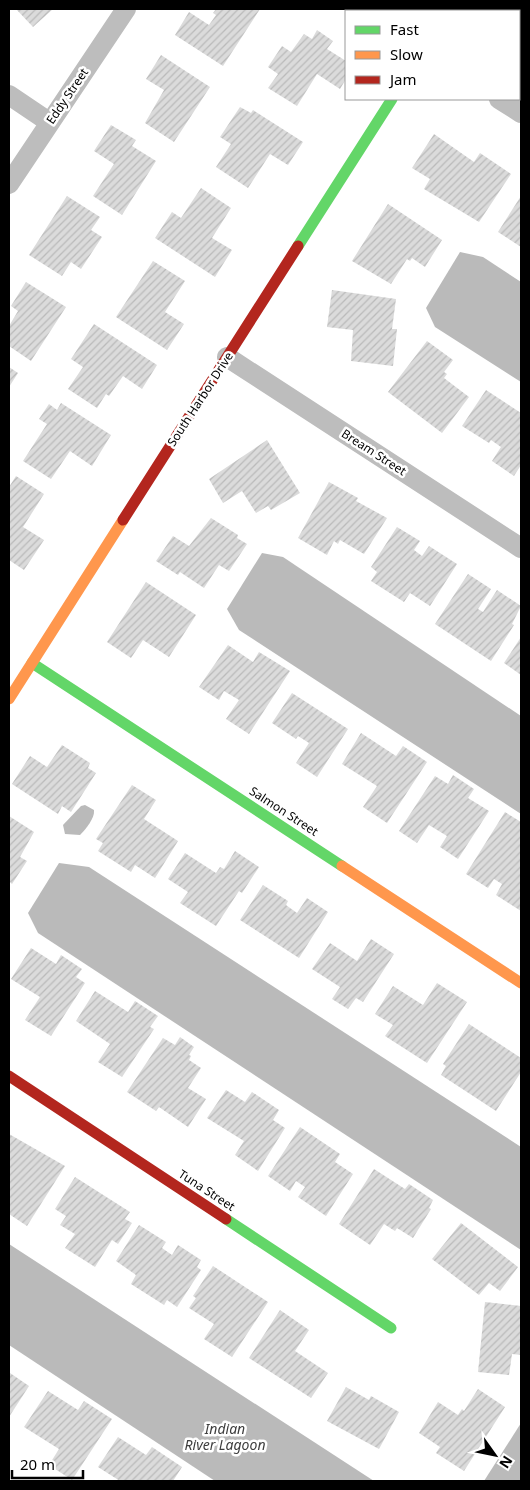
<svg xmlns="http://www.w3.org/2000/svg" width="530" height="1490" viewBox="0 0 530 1490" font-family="'Noto Sans',sans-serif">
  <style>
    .water { fill: #bababa }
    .building { fill: url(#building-hatch) }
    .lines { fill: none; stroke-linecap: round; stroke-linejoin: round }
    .street { stroke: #bdbdbd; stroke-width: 20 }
    .fast { stroke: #63d668; stroke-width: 11 }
    .slow { stroke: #ff974d; stroke-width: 11 }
    .jam { stroke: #b3261e; stroke-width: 11 }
    .labels { text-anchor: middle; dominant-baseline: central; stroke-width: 5; stroke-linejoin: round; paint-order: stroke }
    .street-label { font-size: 12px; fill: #000; stroke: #fff }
    .water-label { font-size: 14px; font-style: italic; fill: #3d3d3d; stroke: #fff }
  </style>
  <defs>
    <pattern id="building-hatch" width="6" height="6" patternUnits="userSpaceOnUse" patternTransform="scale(1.25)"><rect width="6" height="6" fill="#dbdbdb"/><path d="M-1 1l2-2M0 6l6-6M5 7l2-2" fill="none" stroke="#bababa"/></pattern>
  </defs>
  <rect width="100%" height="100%" fill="#fff"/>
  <g class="water">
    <polygon points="460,252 483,257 521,282 521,382 435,327 426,308"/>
    <polygon points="262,553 283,557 521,716 521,814 239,630 227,609"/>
    <path d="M85 805 94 810C95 818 86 829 80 835L65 834 63 825 81 806Z"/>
    <polygon points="59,863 89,867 521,1147 521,1250 38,933 28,913"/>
    <polygon points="9,1244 374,1481 215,1481 9,1345"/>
    <polygon points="521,1423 521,1481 484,1481"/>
  </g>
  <g class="building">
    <polygon points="16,9 53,9 33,27"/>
    <polygon points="216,9 260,9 223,66 175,35 189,12 209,25 216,15 213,13"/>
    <polygon points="317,30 333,41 327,49 346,61 346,79 340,89 317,74 297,106 268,88 278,74 268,67 282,46 291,52 304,34 312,39"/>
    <polygon points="161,55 210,87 174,142 145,123 164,90 146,79"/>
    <polygon points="240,107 251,113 253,110 303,142 288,165 270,154 248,188 216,167 231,144 220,137"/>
    <polygon points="111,125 136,140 132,146 156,161 122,215 93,196 114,164 94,151"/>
    <polygon points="434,134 474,162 480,153 511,174 479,222 424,189 430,179 412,168"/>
    <polygon points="201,188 231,208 212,238 232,250 215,277 155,238 172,212 181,218"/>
    <polygon points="67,196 100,217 91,230 102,237 81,269 71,262 62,276 29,255"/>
    <polygon points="521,196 521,247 498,232"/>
    <polygon points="388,204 442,240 425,267 412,258 410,261 407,259 391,284 352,261"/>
    <polygon points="153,261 185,281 165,312 184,324 167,350 116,317"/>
    <polygon points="26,282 66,307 31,361 9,346 9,326 18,311 11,306"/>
    <polygon points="332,290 396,299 392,329 397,329 393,366 351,361 353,330 327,327"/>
    <polygon points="94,324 157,365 142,389 123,376 109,396 106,394 97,408 68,389 83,367 71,359"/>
    <polygon points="427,341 453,360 444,372 447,374 444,378 469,397 442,433 388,392"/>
    <polygon points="9,367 18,373 9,387"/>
    <polygon points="486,390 521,413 521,465 514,476 492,461 501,447 491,440 489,443 462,426"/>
    <polygon points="61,403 111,435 92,466 70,451 51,479 23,461 47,424 39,419 49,404 57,410"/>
    <polygon points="267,440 300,493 271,510 268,506 256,513 242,491 223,503 209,479"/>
    <polygon points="16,476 44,494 23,527 44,540 24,570 9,560 9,487"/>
    <polygon points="329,482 358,498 356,501 387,518 364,554 340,540 338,544 334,541 327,555 298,538"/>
    <polygon points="211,518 238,535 237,538 247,544 229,571 219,565 204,588 180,572 178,575 156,561 173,536 189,546"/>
    <polygon points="397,527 420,541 414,550 422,556 429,546 457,564 430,606 410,593 404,602 371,581 377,572 371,567"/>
    <polygon points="468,574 491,589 478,609 483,612 497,590 521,606 512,624 514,625 491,661 435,624"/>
    <polygon points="146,582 196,615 169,657 143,640 131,658 107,642"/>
    <polygon points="521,637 521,675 504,663"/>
    <polygon points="228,645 253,662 259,652 290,671 249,734 226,719 239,700 224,691 219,700 199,687"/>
    <polygon points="292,693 348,729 317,777 296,763 309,743 298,736 296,739 272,723"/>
    <polygon points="361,733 396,756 403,746 427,762 387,823 363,807 377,786 342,764"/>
    <polygon points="62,745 90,763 88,768 96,773 71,812 62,806 58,814 12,784 30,756 47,767"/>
    <polygon points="453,775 474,789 468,798 489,811 458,859 440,847 447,836 429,825 417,843 399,831 435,776 448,784"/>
    <polygon points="132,785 156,800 144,819 178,841 155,878 135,865 131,872 98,851 103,843 96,839"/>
    <polygon points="505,812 521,822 521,911 496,895 502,884 494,879 488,888 466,874"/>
    <polygon points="9,816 34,832 20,857 27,861 12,884 9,881"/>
    <polygon points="235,851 259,867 242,893 239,891 216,926 180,903 188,892 168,879 185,853 216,873 220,867 224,869"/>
    <polygon points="263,885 288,901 286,905 297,913 307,898 328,912 299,958 240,920"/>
    <polygon points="371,939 394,954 363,1002 356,998 348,1009 332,999 340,987 312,969 330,943 357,961"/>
    <polygon points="31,948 56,964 61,955 82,969 76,977 85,983 51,1036 25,1020 40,997 11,979"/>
    <polygon points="437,983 467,1002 427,1063 385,1036 393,1025 375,1014 393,986 423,1005"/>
    <polygon points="95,991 128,1012 135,1001 158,1016 150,1027 154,1029 122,1077 98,1062 110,1044 76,1021"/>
    <polygon points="469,1024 521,1058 521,1072 496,1111 441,1075 446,1066 443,1064"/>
    <polygon points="180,1037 194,1047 189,1055 191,1056 189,1060 201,1068 188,1088 206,1099 188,1127 159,1107 156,1111 127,1092 163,1038 175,1045"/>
    <polygon points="226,1090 245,1102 252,1092 279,1110 273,1120 285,1128 258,1171 235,1155 244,1141 207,1118"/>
    <polygon points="300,1127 340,1154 335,1162 353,1174 326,1216 298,1197 305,1187 296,1181 290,1191 268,1176"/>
    <polygon points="9,1134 65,1166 27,1226 9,1214"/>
    <polygon points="374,1169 405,1189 409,1184 433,1200 429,1208 431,1209 413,1238 397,1228 395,1231 384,1224 370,1245 339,1224"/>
    <polygon points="75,1177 130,1212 125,1219 132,1223 118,1244 112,1240 95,1267 65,1248 75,1234 60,1225 66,1216 55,1209"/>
    <polygon points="461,1223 518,1267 500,1291 489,1283 479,1295 432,1259"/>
    <polygon points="139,1225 166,1242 162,1248 172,1255 178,1245 201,1260 197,1267 201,1270 177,1307 167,1300 164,1305 131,1284 136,1275 116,1261"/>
    <polygon points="213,1266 268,1302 232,1357 204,1339 214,1324 189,1308 196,1298 193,1296"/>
    <polygon points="485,1302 521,1306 521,1355 512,1354 509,1375 478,1372"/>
    <polygon points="280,1310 309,1330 295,1351 328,1373 311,1398 249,1358"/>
    <polygon points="10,1373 29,1386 9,1417 9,1375"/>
    <polygon points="346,1387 369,1400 371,1396 399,1412 379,1449 327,1421"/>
    <polygon points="478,1389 505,1407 464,1471 436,1453 440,1447 419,1433 438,1402 458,1415 462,1409 464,1411"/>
    <polygon points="48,1391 78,1410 84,1401 112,1419 72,1480 49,1465 59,1449 24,1427"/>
    <polygon points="118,1437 146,1455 152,1447 182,1467 173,1481 120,1481 98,1467"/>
  </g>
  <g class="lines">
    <g class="street">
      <polyline points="362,9 366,11"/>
      <polyline points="450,11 452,9"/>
      <polyline points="9,95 49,122"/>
      <polyline points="499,99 521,113"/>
      <polyline points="9,184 126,9"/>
      <polyline points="227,357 521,548"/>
    </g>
    <g class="fast">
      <polyline points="298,246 392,99"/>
      <polyline points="32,663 342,866"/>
      <polyline points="226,1219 391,1328"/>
    </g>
    <g class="slow">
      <polyline points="9,699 123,520"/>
      <polyline points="342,866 521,983"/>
    </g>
    <g class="jam">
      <polyline points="123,520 298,246"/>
      <polyline points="9,1076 226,1219"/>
    </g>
  </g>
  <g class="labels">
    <g class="street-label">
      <text transform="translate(67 96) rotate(-56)">Eddy Street</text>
      <text transform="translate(200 399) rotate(-57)">South Harbor Drive</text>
      <text transform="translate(374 452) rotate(33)">Bream Street</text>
      <text transform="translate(284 811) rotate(33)">Salmon Street</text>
      <text transform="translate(207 1190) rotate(33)">Tuna Street</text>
    </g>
    <g class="water-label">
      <text x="225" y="1428">Indian<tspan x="225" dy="16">River Lagoon</tspan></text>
    </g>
  </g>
  <rect width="530" height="1490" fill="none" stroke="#000000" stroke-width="20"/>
  <rect x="345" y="10" width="175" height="90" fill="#ffffff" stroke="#999999"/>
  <rect x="355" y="26" width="25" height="8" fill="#63d668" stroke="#999999"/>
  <text x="390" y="35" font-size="15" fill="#000000">Fast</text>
  <rect x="355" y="51" width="25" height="8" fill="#ff974d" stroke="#999999"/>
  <text x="390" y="60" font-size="15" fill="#000000">Slow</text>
  <rect x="355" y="76" width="25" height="8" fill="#b3261e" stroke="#999999"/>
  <text x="390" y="85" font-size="15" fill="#000000">Jam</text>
  <g transform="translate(495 1455) rotate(123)" stroke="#ffffff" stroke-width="4" paint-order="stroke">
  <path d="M0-4L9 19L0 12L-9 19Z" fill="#000000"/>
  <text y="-8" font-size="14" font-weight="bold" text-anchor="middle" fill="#000000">N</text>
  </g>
  <path d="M12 1470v8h71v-8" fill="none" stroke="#000000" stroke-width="2.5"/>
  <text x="20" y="1470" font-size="15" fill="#000000" stroke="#ffffff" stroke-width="4" paint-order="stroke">20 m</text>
</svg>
